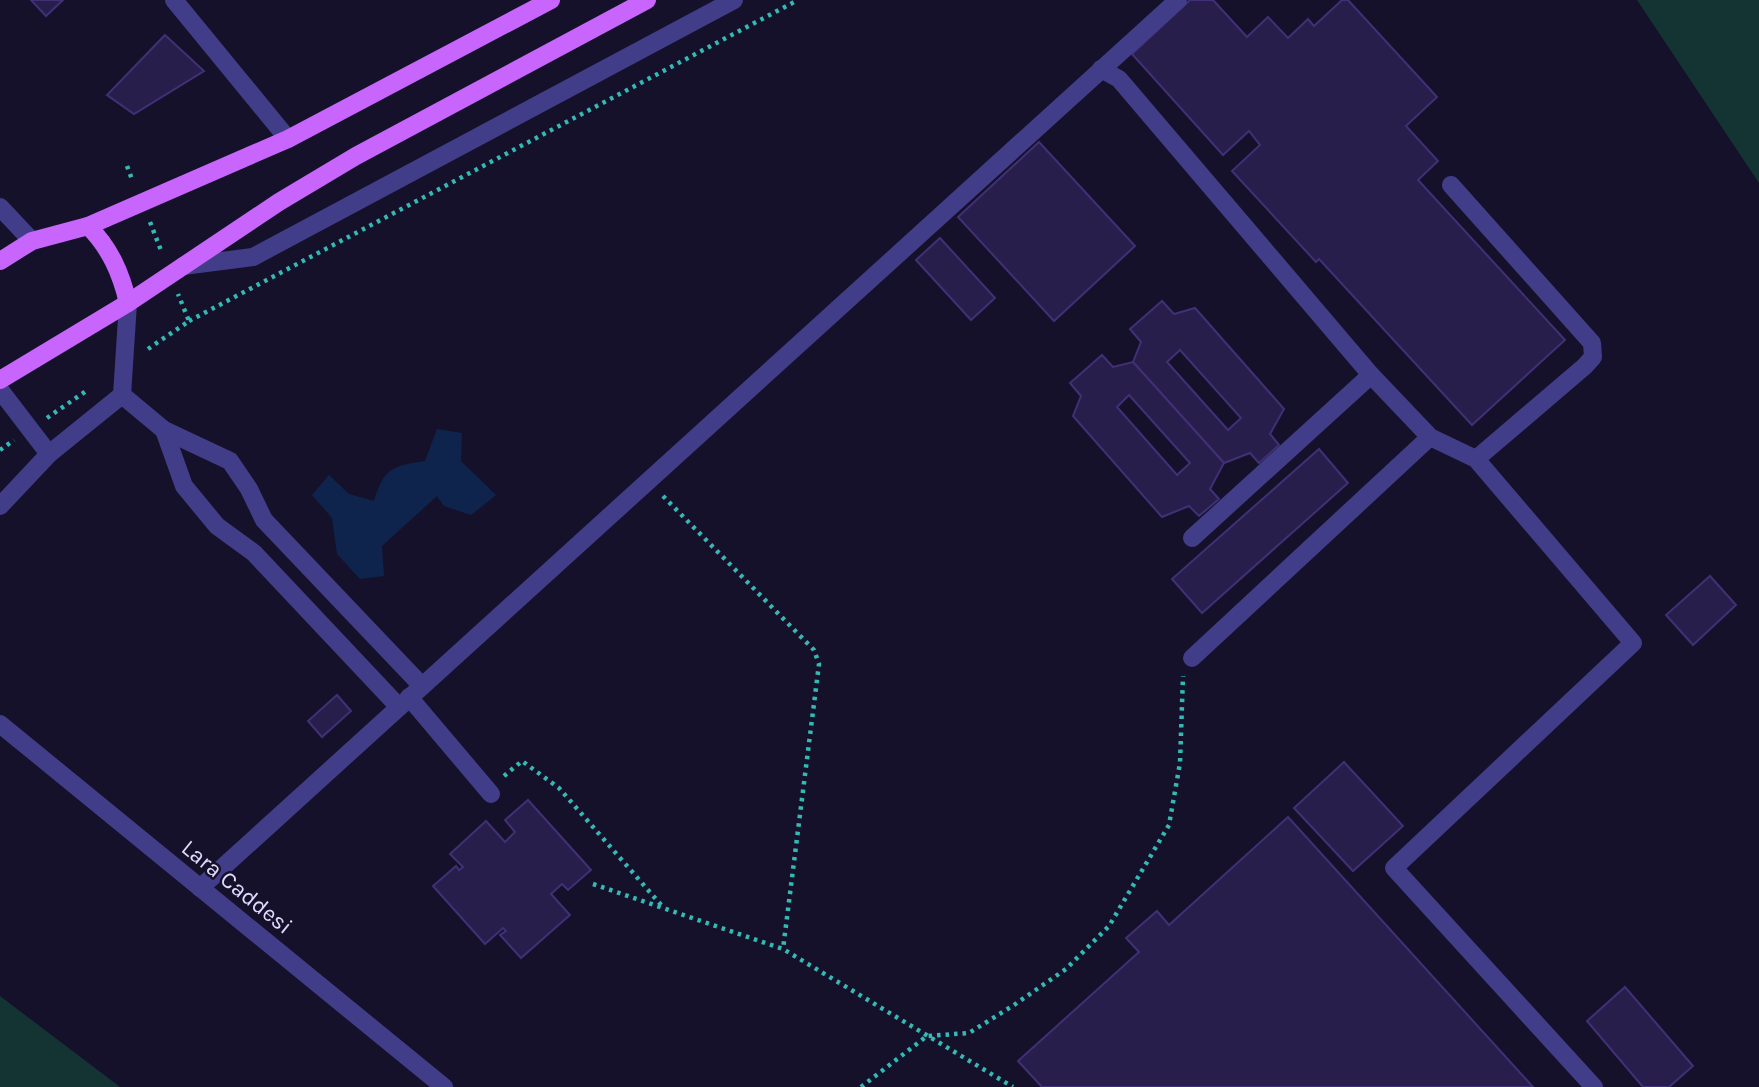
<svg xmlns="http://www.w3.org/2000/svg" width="1759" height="1087" viewBox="0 0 1759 1087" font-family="Karla,sans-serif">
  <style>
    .green { fill: #143434 }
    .water { fill: #0e244c }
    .building { fill: #281e4b; stroke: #403076; stroke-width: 2; fill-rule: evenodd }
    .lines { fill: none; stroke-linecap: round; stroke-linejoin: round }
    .path { stroke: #33bab5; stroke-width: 4.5; stroke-dasharray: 3.5 5; stroke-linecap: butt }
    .minor { stroke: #423d88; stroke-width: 18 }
    .major { stroke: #c765fc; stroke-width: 18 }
    .labels { text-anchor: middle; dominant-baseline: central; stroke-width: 5; stroke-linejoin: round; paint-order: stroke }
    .street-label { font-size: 23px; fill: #e0dbfe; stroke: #16112a }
  </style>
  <rect width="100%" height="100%" fill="#16112a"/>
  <g class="green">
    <polygon points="1637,0 1759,0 1759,183"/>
    <polygon points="0,996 120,1087 0,1087"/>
  </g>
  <path class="water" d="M437 429 462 433 461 461 496 495 471 515 444 506 437 496 382 546 384 576 360 579 337 554 332 518 312 495 329 475 349 494 374 501C384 468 392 466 425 461Z"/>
  <g class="building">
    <polygon points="31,0 63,0 46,16"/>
    <polygon points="1190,0 1213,0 1247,37 1268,17 1288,38 1308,19 1314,26 1342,0 1348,0 1437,97 1406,126 1438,161 1418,180 1565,340 1472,425 1319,259 1316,262 1232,171 1260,145 1249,131 1223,155 1132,54"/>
    <polygon points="165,35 204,71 134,114 107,95"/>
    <polygon points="1039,142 1135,246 1054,321 958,217"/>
    <polygon points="940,238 995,298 971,320 916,260"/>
    <path d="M1162 301 1174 314 1195 308 1284 409 1270 434 1279 445 1259 463 1250 453 1224 463 1133 362 1141 342 1130 329ZM1180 350 1241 418 1228 430 1167 362Z"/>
    <path d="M1102 355 1113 367 1133 362 1224 463 1210 489 1219 499 1199 516 1189 506 1162 517 1073 416 1081 396 1070 383ZM1129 395 1190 463 1177 475 1117 407Z"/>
    <polygon points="1319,449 1348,483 1202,613 1172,579"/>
    <polygon points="1710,576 1736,605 1693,645 1666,615"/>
    <polygon points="337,695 351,711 322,737 308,721"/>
    <polygon points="1344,762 1403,826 1353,871 1294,808"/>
    <polygon points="528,800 591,870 568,890 562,884 551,894 570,915 521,958 500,935 506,931 503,928 485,944 433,886 456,866 459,870 463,867 450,854 486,821 505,842 515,832 505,820"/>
    <polygon points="1288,817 1533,1087 1042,1087 1018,1061 1139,952 1126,938 1157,911 1169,925"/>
    <polygon points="1625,987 1693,1066 1669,1087 1643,1087 1587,1021"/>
  </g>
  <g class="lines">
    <g class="path">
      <polyline points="127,166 133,182"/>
      <polyline points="150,222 162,253"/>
      <polyline points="189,321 798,0"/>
      <polyline points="148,349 189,321 178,294"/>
      <polyline points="47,418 89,389"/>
      <polyline points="0,450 14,440"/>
      <polyline points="663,496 814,650 819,664 783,949"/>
      <polyline points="504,776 522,761 559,788 662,906"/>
      <polyline points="593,884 783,949 1013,1087"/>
      <polyline points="861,1087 927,1036 969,1033 1014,1005 1066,969 1109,926 1169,825 1180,763 1183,676"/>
    </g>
    <g class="minor">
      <polyline points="174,0 288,139"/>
      <polyline points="1101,69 1119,79 1371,375 1430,437 1476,459 1633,643 1394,868 1594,1087"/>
      <polyline points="1451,185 1592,343 1593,357 1585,366 1476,459"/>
      <polyline points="0,207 32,241"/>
      <polyline points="183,266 253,257 734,0"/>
      <polyline points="0,390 49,454"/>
      <polyline points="122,395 164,430 230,461 249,489 264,520 422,686"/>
      <polyline points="164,430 184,486 217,526 254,553 399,707"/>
      <polyline points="0,506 49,454 122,395 128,303"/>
      <polyline points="1192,538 1371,375"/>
      <polyline points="1192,658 1430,437"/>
      <polyline points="409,697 491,794"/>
      <polyline points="0,724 444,1087"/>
      <polyline points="200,888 1178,0"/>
    </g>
    <g class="major">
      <path d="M88 226C110 248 121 273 128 303"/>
      <polyline points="0,261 32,241 88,226 288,139 551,0"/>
      <polyline points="0,380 128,303 279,202 356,156 647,0"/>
    </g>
  </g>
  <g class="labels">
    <g class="street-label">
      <text transform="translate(237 887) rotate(39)">Lara Caddesi</text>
    </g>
  </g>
</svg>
